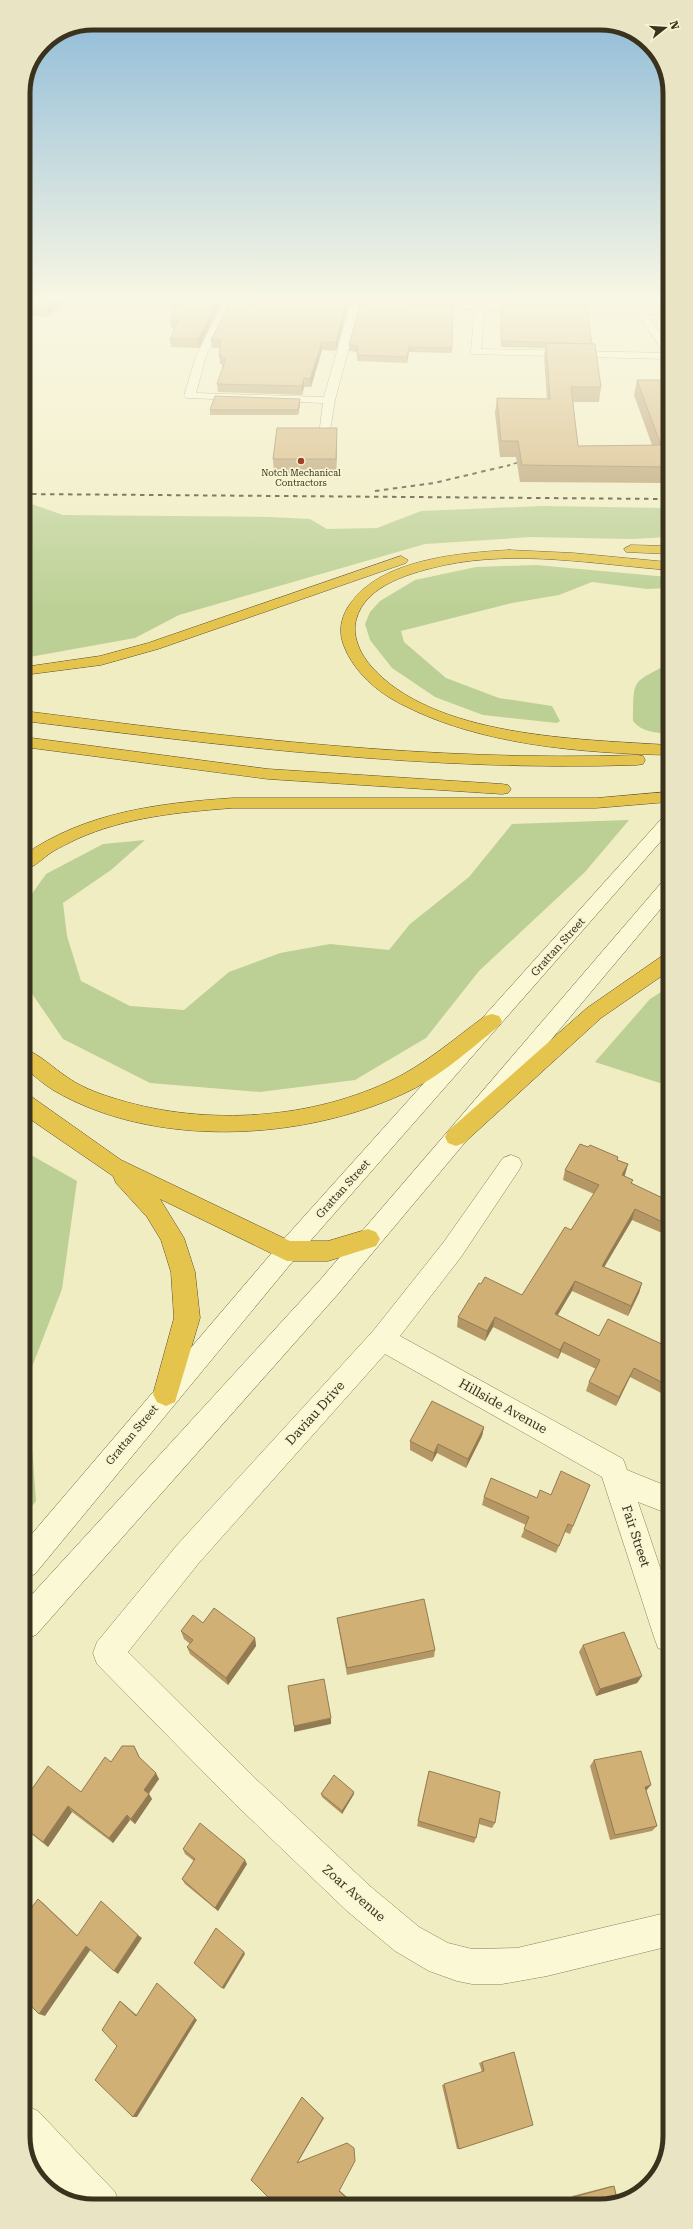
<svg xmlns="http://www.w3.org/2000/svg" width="693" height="2229" viewBox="0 0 693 2229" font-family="'Roboto Serif',serif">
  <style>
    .green { fill: #bcd095 }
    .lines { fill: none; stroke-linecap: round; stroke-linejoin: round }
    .street-casing { stroke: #8c7f58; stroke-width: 1 }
    .secondary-casing { stroke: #6e603b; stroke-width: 1 }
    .highway-casing { stroke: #594c2c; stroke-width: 1 }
    .street { fill: #fbf8d6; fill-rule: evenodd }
    .secondary { fill: #fbf8d6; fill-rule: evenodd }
    .highway { fill: #e5c44e; fill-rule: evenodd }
    .rail-far1 { stroke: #3b321d; stroke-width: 1.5; stroke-dasharray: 3.5 3.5; stroke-linecap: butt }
    .rail { stroke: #3b321d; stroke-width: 2; stroke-dasharray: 4.5 4.5; stroke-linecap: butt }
    .wall { fill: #b49765 }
    .shaded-wall { fill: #927b53 }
    .building { fill: #d1b076; stroke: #927b53 }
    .poi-dot { fill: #9f3f24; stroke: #f8f5d2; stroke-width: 1.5 }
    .labels { text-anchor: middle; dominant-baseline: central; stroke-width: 3.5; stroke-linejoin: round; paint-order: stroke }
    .far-poi-label { font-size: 9px; fill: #3b321d; stroke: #f8f5d2 }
    .street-label { font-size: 11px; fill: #3b321d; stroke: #f8f5d2 }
    .near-street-label { font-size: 13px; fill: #3b321d; stroke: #f8f5d2 }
    .rim { fill: none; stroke: #3b321d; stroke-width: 5 }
  </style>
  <rect width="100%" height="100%" fill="#f1edc2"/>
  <g class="green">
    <polygon points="23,501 63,515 269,517 310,519 327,529 377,528 421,511 542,506 668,508 668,537 632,539 531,537 425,544 179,615 135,638 24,658"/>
    <polygon points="536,565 668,577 668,588 647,589 592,582 559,595 512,603 401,631 404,642 446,678 499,698 552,706 560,721 557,723 483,715 435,697 392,668 370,640 365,624 370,612 380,601 415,580 476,567"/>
    <path d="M668 664V734C654 732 642 732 633 721 634 678 631 684 668 664Z"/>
    <polygon points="629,820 585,872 479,971 426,1038 355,1080 260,1092 150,1083 63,1039 24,982 24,905 46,874 103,844 145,840 111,870 63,903 67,936 81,981 130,1006 184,1010 229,972 280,953 330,944 389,950 410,924 469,877 512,824"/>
    <polygon points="669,987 669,1086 595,1062 650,999"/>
    <polygon points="24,1151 77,1181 62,1289 27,1380 36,1501 25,1515"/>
  </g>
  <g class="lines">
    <defs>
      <g id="street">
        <polygon points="225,299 235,299 206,356 196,393 324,397 351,302 356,299 359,300 361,302 335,400 329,437 325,439 319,435 323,403 186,398 184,396 196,356"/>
        <polygon points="480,303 485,306 481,349 668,353 668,359 472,354 471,352 475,306"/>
        <polygon points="511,1155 519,1158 522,1164 519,1170 461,1257 400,1336 623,1459 627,1470 669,1487 669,1514 638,1502 669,1594 669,1652 658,1648 654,1637 602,1477 385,1354 198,1564 128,1652 258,1781 371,1887 419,1927 448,1943 472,1949 517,1948 670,1912 670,1946 547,1976 502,1984 472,1984 457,1981 429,1971 395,1951 347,1911 235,1804 97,1664 93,1653 97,1642 178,1544 373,1331 443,1243 503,1158"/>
        <polygon points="25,2105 38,2111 115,2192 120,2206 88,2206 66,2197 25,2152"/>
      </g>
      <g id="secondary">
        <polygon points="293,299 391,301 396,304 391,307 298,302"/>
        <polygon points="634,300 637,301 643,308 668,309 668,315 647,314 668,344 668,354 664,353 637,314 423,308 418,305 423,302 633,308 629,303"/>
        <polygon points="668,816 669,832 298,1255 35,1574 25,1578 25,1542 282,1241 663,817"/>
        <polygon points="669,880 669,899 338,1294 36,1635 25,1639 25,1602 320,1280 662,882"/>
      </g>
      <g id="highway">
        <polygon points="631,545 668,546 668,554 626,552 624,549"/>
        <path d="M509 550 573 553 668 562V570C594 564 518 550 445 565 414 572 365 584 356 620 352 636 360 653 370 665 432 738 580 739 668 745V755C582 753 480 745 403 705 378 693 354 672 344 646 338 631 341 617 350 604 381 559 459 553 509 550Z"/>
        <polygon points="401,556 408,560 406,563 158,649 101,665 24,675 24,667 100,656 148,643"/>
        <path d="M24 711C228 737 431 762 637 755L643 756 645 760 643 764 637 765C431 772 228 746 24 721Z"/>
        <polygon points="24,737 268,769 502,784 508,785 511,789 508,793 502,794 268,779 24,747"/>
        <path d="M668 792V802L596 808H233C180 812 126 817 77 839 69 843 60 847 52 852 43 858 35 867 24 870V855C85 812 160 803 233 798H596Z"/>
        <polygon points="669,954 669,971 601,1018 464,1143 456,1146 448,1143 445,1137 448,1131 587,1008 662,956"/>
        <path d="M492 1014 499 1016 502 1021 499 1026C469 1050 439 1078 403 1094 301 1141 153 1149 53 1090 43 1084 34 1075 24 1068V1049C40 1054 53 1068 67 1077 79 1086 97 1093 110 1097 198 1126 304 1121 388 1082 423 1066 454 1039 485 1016Z"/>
        <polygon points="24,1095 32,1097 121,1160 290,1241 328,1241 368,1229 376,1232 380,1239 376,1246 328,1261 287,1261 160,1199 184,1238 195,1272 200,1318 175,1402 166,1406 157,1402 153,1394 174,1318 171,1272 161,1240 147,1217 116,1183 113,1176 24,1115"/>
      </g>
    </defs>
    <use href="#street" class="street-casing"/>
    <use href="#secondary" class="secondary-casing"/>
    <use href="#highway" class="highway-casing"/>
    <use href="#street" class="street"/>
    <use href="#secondary" class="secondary"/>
    <use href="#highway" class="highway"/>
    <polyline class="rail-far1" points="507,466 528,459"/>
    <g class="rail">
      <polyline points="375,491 434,483 510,465"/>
      <polyline points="23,494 668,499"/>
    </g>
  </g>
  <g class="wall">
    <polygon points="23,299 67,299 47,317 23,315"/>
    <polygon points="223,299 199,348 171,347 170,339 175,328 171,328 170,320"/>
    <polygon points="348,299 348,307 336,351 322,350 311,387 304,387 302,395 218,392 217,384 223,367 222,367 222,364 220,364 219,356 220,348 212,348 211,340"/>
    <polygon points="360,299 413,299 412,301"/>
    <polygon points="466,299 585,299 584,305 466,301"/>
    <polygon points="501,306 592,344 601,387 599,402 573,402 578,446 652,445 634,395 637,380 668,383 668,483 520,482 516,457 500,457 495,413 497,398 547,399 544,357 545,348 501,347"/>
    <polygon points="349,345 452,348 452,353 409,352 407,363 357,361 357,352 349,351"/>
    <polygon points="300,404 298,415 210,415 210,410"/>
    <polygon points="337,443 336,474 274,473 273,459"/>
    <polygon points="588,1147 618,1157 618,1160 628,1164 624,1176 632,1184 669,1201 669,1236 632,1220 604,1267 642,1283 639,1293 628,1316 572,1291 558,1315 599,1336 668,1347 669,1345 669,1397 630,1377 616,1406 586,1391 589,1382 596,1369 561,1352 558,1359 493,1327 485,1341 457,1327 458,1317 481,1284 522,1295 571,1230 594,1194 563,1180 565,1170"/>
    <polygon points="484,1427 482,1436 466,1468 437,1453 432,1462 410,1450 410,1441"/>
    <polygon points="590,1485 570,1534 565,1532 556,1553 521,1537 526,1525 482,1505 484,1497 537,1498 551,1495"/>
    <polygon points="337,1618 435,1650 434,1657 347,1675 338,1625"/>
    <polygon points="203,1623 255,1638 256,1646 228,1685 190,1654 187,1647 190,1644 184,1639 181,1631"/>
    <polygon points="583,1645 642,1676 637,1683 596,1696 579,1652"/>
    <polygon points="134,1746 140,1758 159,1779 149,1794 152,1799 135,1824 130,1820 113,1843 72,1812 48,1847 25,1829 25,1799 81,1792 111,1762"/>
    <polygon points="594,1760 646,1791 657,1826 652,1831 610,1840 590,1766"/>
    <polygon points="429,1771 495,1823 492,1828 479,1824 476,1838 474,1843 417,1826"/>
    <polygon points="321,1794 354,1794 342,1814 322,1797"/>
    <polygon points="183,1849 247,1864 218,1911 185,1884 182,1879 194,1861 185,1854"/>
    <polygon points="670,2017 670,2052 661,2020"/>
    <polygon points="514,2052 459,2149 457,2149 442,2085 482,2072 479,2063 482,2062"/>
    <polygon points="611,2186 614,2186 618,2204 574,2204 572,2196"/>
  </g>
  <g class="shaded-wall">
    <polygon points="54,299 67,299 47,317 46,306"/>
    <polygon points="219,299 223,299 199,348 198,339"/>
    <polygon points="348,299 348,307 336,351 336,342"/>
    <polygon points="322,342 322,350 311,387 310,379"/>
    <polygon points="409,347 409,352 407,363 407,357"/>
    <polygon points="304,378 304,387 302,395 302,386"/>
    <polygon points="300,399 300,404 298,415 298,410"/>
    <polygon points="337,428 337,443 336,474 336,459"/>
    <polygon points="628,1164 625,1175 619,1186 622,1175"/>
    <polygon points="635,1209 632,1220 599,1276 602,1266"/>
    <polygon points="575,1281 572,1291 552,1324 555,1314"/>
    <polygon points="642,1283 639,1293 628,1316 631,1306"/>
    <polygon points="495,1317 493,1327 485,1341 487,1331"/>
    <polygon points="564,1342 561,1352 558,1359 560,1350"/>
    <polygon points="634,1368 630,1377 616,1406 619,1397"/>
    <polygon points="484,1427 482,1436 466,1468 468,1459"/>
    <polygon points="438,1444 437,1453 432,1462 434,1453"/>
    <polygon points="255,1638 256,1646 228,1685 226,1678"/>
    <polygon points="642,1676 637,1683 596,1696 600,1689"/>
    <polygon points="331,1718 331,1724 294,1732 294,1726"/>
    <polygon points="156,1773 159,1779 147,1795 144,1790"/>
    <polygon points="651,1785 646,1791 640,1792 645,1787"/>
    <polygon points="354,1792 354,1794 342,1814 342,1811"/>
    <polygon points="149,1794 152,1799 135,1824 131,1819"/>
    <polygon points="68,1806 72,1812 48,1847 43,1842"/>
    <polygon points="127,1815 130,1820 113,1843 109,1838"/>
    <polygon points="245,1860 247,1864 218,1911 215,1908"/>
    <polygon points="38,1899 43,1903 81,1939 77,1936"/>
    <polygon points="138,1935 142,1938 118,1974 114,1971"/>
    <polygon points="86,1946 91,1949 45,2016 39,2014"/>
    <polygon points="244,1952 245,1954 224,1989 222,1988"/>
    <polygon points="160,1986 197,2020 137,2117 133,2117"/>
    <polygon points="120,2001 124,2004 140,2018 136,2016"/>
    <polygon points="302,2097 324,2118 298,2162 297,2163"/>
    <polygon points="339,2190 356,2205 354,2205 339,2191"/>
  </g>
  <g class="building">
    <polygon points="23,299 54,299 46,306 23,305"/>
    <polygon points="180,299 219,299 198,339 170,339 178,320 170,320"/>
    <polygon points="232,299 348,299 336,342 322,342 310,379 304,378 302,386 217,384 226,358 221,358 222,356 219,356 221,340 211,340"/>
    <polygon points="361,302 453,305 452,348 409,347 407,357 357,355 358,346 349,345"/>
    <polygon points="501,306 587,308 592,344 501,341"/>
    <polygon points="546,343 595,344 601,387 571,387 578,446 661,445 637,380 667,380 668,383 668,467 522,465 518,441 501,441 497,398 550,399"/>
    <polygon points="215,396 300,399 298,410 210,410"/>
    <polygon points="277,428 337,428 336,459 273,459"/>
    <polygon points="580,1144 588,1147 590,1145 618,1157 617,1160 628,1164 622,1175 633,1180 631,1183 669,1201 669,1225 635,1209 602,1266 642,1283 631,1306 575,1281 555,1314 599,1336 608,1319 668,1347 669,1345 669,1386 634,1368 619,1397 589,1382 600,1360 564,1342 560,1350 495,1317 487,1331 458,1317 479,1283 481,1284 485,1277 522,1295 565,1227 571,1230 599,1185 565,1170"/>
    <polygon points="432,1401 484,1427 468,1459 438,1444 434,1453 410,1441"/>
    <polygon points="561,1471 590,1485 573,1526 568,1524 559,1546 524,1529 529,1517 484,1497 491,1478 537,1498 540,1490 551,1495"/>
    <polygon points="424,1599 435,1650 347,1668 337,1618"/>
    <polygon points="214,1608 255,1638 226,1678 187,1647 193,1640 181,1631 193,1615 203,1623"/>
    <polygon points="624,1632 642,1676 600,1689 583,1645"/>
    <polygon points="324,1679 331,1718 294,1726 288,1686"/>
    <polygon points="122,1746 134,1746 139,1757 156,1773 144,1790 149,1794 131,1819 127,1815 109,1838 68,1806 43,1842 25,1828 25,1799 48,1766 81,1792 105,1757 111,1762"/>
    <polygon points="641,1751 651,1785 645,1787 657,1826 615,1835 594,1760"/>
    <polygon points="429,1771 500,1792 495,1823 480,1818 476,1838 418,1821"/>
    <polygon points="334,1775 354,1792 342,1811 321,1794"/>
    <polygon points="200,1823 245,1860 215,1908 182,1879 195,1859 183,1849"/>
    <polygon points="38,1899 77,1936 101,1901 138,1935 114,1971 86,1946 39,2014 25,2000 25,1974 26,1972 25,1971 25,1916"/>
    <polygon points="216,1928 244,1952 222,1988 194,1963"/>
    <polygon points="157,1983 195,2018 133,2117 95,2080 117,2046 102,2030 120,2001 136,2016"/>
    <polygon points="670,2017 670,2031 666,2018"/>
    <polygon points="514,2052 533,2125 459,2149 444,2084 484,2071 482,2062"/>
    <polygon points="302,2097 323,2118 297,2163 347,2143 354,2148 355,2161 339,2191 354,2205 276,2205 251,2180"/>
    <polygon points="614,2186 618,2203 618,2204 576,2204 574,2197"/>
  </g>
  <linearGradient id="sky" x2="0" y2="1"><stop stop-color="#8dbad8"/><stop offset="0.49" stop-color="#f9f7e4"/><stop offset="1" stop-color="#f9f7e4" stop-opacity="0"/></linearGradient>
  <rect width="693" height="611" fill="url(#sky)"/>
  <circle class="poi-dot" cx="301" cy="461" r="4"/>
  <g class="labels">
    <g class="far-poi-label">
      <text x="301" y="473">Notch Mechanical<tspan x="301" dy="10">Contractors</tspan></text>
    </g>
    <g class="street-label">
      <text transform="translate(558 947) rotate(-48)">Grattan Street</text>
      <text transform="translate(343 1189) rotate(-48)">Grattan Street</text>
      <text transform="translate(132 1435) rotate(-50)">Grattan Street</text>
    </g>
    <g class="near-street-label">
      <text transform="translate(503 1406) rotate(29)">Hillside Avenue</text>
      <text transform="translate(315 1413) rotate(-48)">Daviau Drive</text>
      <text transform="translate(636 1536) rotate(72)">Fair Street</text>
      <text transform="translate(354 1893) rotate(41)">Zoar Avenue</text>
    </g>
  </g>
  <path d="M0 0H693V2229H0ZM93 30H600A63 63 0 0 1 663 93V2136A63 63 0 0 1 600 2199H93A63 63 0 0 1 30 2136V93A63 63 0 0 1 93 30Z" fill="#e9e5c4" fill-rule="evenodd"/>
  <path class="rim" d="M93 30H600A63 63 0 0 1 663 93V2136A63 63 0 0 1 600 2199H93A63 63 0 0 1 30 2136V93A63 63 0 0 1 93 30Z"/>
  <g transform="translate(665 28) rotate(73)" stroke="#f8f5d2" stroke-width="3" paint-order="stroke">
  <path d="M0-3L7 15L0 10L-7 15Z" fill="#3b321d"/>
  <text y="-6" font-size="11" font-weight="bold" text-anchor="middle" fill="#3b321d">N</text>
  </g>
</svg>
